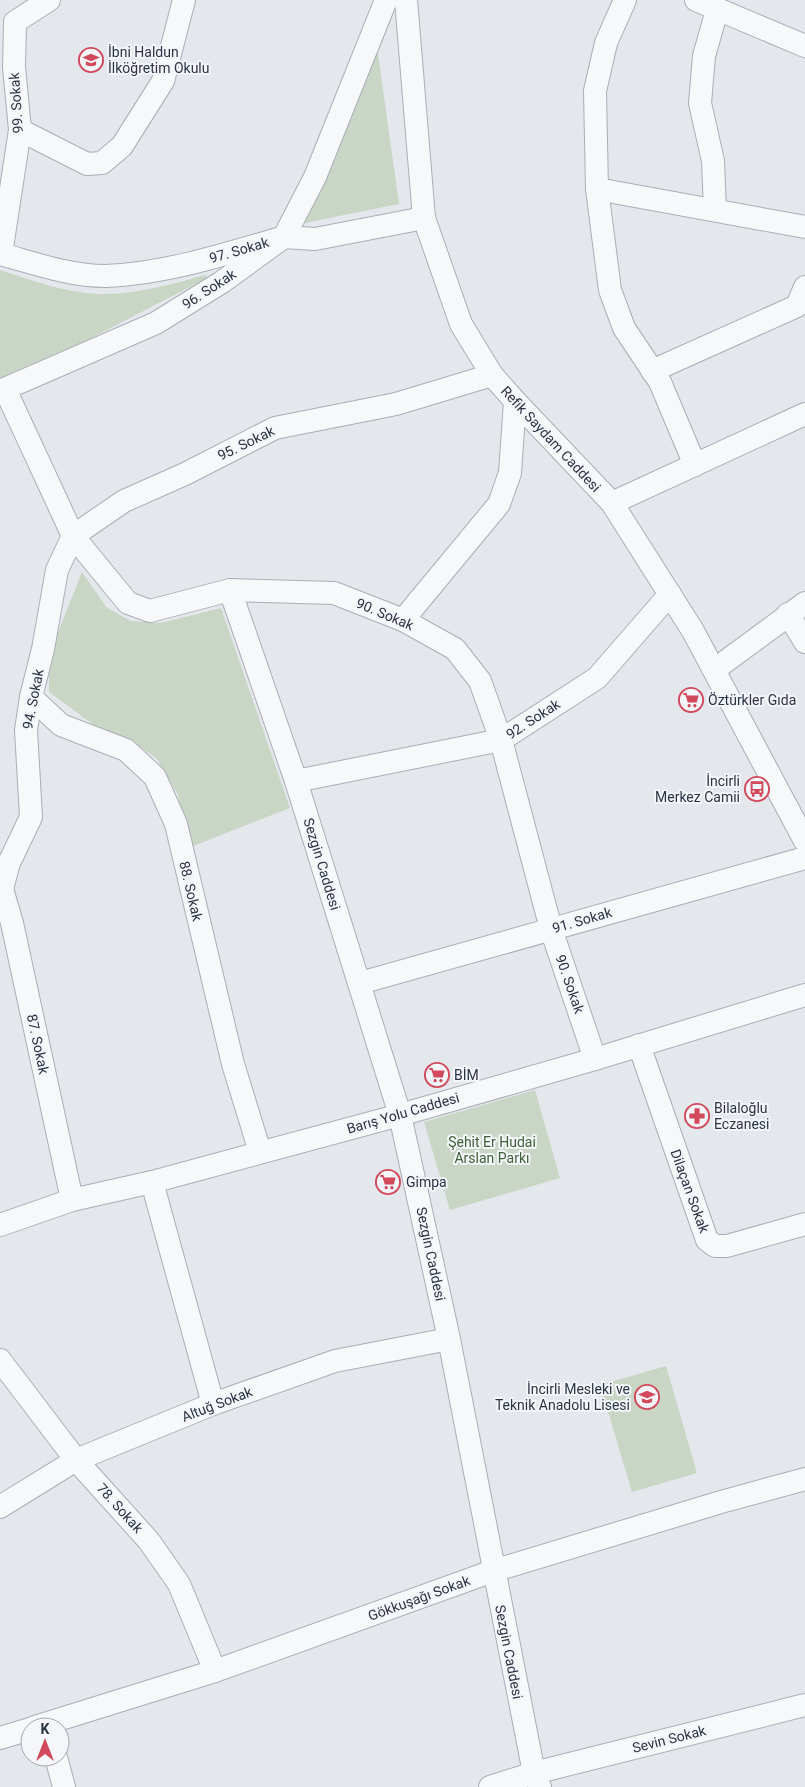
<svg xmlns="http://www.w3.org/2000/svg" width="805" height="1787" viewBox="0 0 805 1787" font-family="Roboto,sans-serif">
  <style>
    .green { fill: #c9d6c5 }
    .lines { fill: none; stroke-linecap: round; stroke-linejoin: round }
    .minor-casing { stroke: #a9aeb7; stroke-width: 24 }
    .minor { stroke: #f7f8fa; stroke-width: 22 }
    .labels { text-anchor: middle; dominant-baseline: central; stroke-width: 4; stroke-linejoin: round; paint-order: stroke }
    .poi-label { font-size: 14px; fill: #2b3445; stroke: #f4f6f9; text-anchor: start }
    .street-label { font-size: 14px; fill: #2b3445; stroke: #f4f6f9 }
    .park-label { font-size: 14px; fill: #3f6138; stroke: #f4f6f9 }
  </style>
  <rect width="100%" height="100%" fill="#e4e7ec"/>
  <g class="green">
    <polygon points="366,49 378,54 399,204 280,228"/>
    <path d="M0 270C31 280 63 292 97 294 134 295 170 285 205 275L207 278 24 373 0 382Z"/>
    <polygon points="82,572 107,608 131,621 161,623 221,608 290,808 188,848 178,795 157,759 131,740 94,725 49,692 49,655"/>
    <polygon points="535,1090 560,1178 450,1210 424,1122"/>
    <polygon points="666,1366 697,1473 632,1492 600,1385"/>
  </g>
  <g class="lines">
    <defs>
      <g id="minor">
        <polyline points="406,0 424,218 461,324 492,375 515,401 612,503 693,631 805,841"/>
        <polyline points="625,0 606,43 595,91 597,189 610,290 624,328 660,382 695,465"/>
        <polyline points="696,0 805,46"/>
        <polyline points="20,130 87,164 102,163 122,146 163,81 184,0"/>
        <polyline points="597,189 805,227"/>
        <polyline points="715,210 713,161 700,103 704,56 717,10"/>
        <path d="M0 254C34 263 69 276 105 276 164 274 227 254 284 237L315 177 386 0"/>
        <polyline points="1,254 20,130 14,67 15,22 49,0"/>
        <polyline points="652,371 797,306 805,287"/>
        <polyline points="5,389 73,536 128,603 150,611 230,590 334,593 403,620 455,649 480,681 501,740 551,929 595,1059"/>
        <polyline points="0,391 156,323 222,282 284,237 315,239 424,218"/>
        <polyline points="612,503 805,414"/>
        <polyline points="230,590 296,781 400,1115 449,1339 534,1773 540,1787"/>
        <polyline points="788,614 805,642"/>
        <polyline points="403,620 499,504 510,473 515,401"/>
        <polyline points="714,670 805,603"/>
        <polyline points="31,697 61,725 126,750 155,777 176,824 233,1064 260,1152"/>
        <polyline points="296,781 501,740 597,678 670,594"/>
        <polyline points="2,889 12,923 72,1200"/>
        <polyline points="0,890 2,889 9,863 31,817 26,730 31,697 43,649 57,570 73,536 124,501 185,474 275,428 396,404 492,375"/>
        <polyline points="360,983 805,858"/>
        <polyline points="639,1045 707,1240 715,1246 727,1246 805,1224"/>
        <polyline points="152,1182 213,1404"/>
        <polyline points="0,1225 72,1200 152,1182 400,1115 595,1059 805,995"/>
        <polyline points="0,1360 76,1460 149,1541 179,1584 215,1671"/>
        <polyline points="0,1507 76,1460 213,1404 335,1361 449,1339"/>
        <polyline points="35,1727 215,1671 493,1571 721,1502 805,1479"/>
        <polyline points="0,1738 30,1729"/>
        <polyline points="56,1757 64,1787"/>
        <polyline points="490,1787 534,1773 805,1705"/>
      </g>
    </defs>
    <use href="#minor" class="minor-casing"/>
    <use href="#minor" class="minor"/>
  </g>
  <defs>
    <symbol id="school-ring" viewBox="-11 -11 22 22"><circle r="9.5" fill="#f4f6f9" stroke="#d1495b" stroke-width="1.5"/><path d="M0-5L7-2L0 1L-7-2ZM-4 1L0 2.5L4 1V4Q0 6-4 4Z" fill="#d1495b"/></symbol>
    <symbol id="supermarket-ring" viewBox="-11 -11 22 22"><circle r="9.5" fill="#f4f6f9" stroke="#d1495b" stroke-width="1.5"/><path d="M-6-5.5h2.5l.6 2H6L4.5 2H-2.5L-4.4-4H-6ZM-1.5 3.2a1.3 1.3 0 1 0 .1 0ZM3 3.2a1.3 1.3 0 1 0 .1 0Z" fill="#d1495b"/></symbol>
    <symbol id="bus-ring" viewBox="-11 -11 22 22"><circle r="9.5" fill="#f4f6f9" stroke="#d1495b" stroke-width="1.5"/><path d="M-5-6H5V4H4V6H2V4H-2V6H-4V4H-5ZM-3.5-4V0h7V-4ZM-3.5 1.2v1.5H-2V1.2ZM2 1.2v1.5H3.5V1.2Z" fill="#d1495b"/></symbol>
    <symbol id="pharmacy-ring" viewBox="-11 -11 22 22"><circle r="9.5" fill="#f4f6f9" stroke="#d1495b" stroke-width="1.5"/><path d="M-2-6h4v4h4v4h-4v4h-4v-4h-4v-4h4Z" fill="#d1495b"/></symbol>
  </defs>
  <g fill-rule="evenodd">
    <use href="#school-ring" x="77" y="46" width="28" height="28"/>
    <use href="#supermarket-ring" x="677" y="686" width="28" height="28"/>
    <use href="#bus-ring" x="743" y="775" width="28" height="28"/>
    <use href="#supermarket-ring" x="423" y="1061" width="28" height="28"/>
    <use href="#pharmacy-ring" x="683" y="1102" width="28" height="28"/>
    <use href="#supermarket-ring" x="374" y="1168" width="28" height="28"/>
    <use href="#school-ring" x="633" y="1383" width="28" height="28"/>
  </g>
  <g class="labels">
    <g class="poi-label">
      <text x="108" y="52">İbni Haldun<tspan x="108" dy="16">İlköğretim Okulu</tspan></text>
      <text x="708" y="700">Öztürkler Gıda</text>
      <text x="740" y="781" text-anchor="end">İncirli<tspan x="740" dy="16">Merkez Camii</tspan></text>
      <text x="454" y="1075">BİM</text>
      <text x="714" y="1108">Bilaloğlu<tspan x="714" dy="16">Eczanesi</tspan></text>
      <text x="406" y="1182">Gimpa</text>
      <text x="630" y="1389" text-anchor="end">İncirli Mesleki ve<tspan x="630" dy="16">Teknik Anadolu Lisesi</tspan></text>
    </g>
    <g class="street-label">
      <text transform="translate(16 103) rotate(-94)">99. Sokak</text>
      <text transform="translate(239 250) rotate(-16)">97. Sokak</text>
      <text transform="translate(209 289) rotate(-33)">96. Sokak</text>
      <text transform="translate(551 439) rotate(47)">Refik Saydam Caddesi</text>
      <text transform="translate(246 443) rotate(-26)">95. Sokak</text>
      <text transform="translate(385 614) rotate(23)">90. Sokak</text>
      <text transform="translate(33 699) rotate(-79)">94. Sokak</text>
      <text transform="translate(533 719) rotate(-33)">92. Sokak</text>
      <text transform="translate(322 864) rotate(73)">Sezgin Caddesi</text>
      <text transform="translate(191 891) rotate(77)">88. Sokak</text>
      <text transform="translate(582 920) rotate(-16)">91. Sokak</text>
      <text transform="translate(570 984) rotate(71)">90. Sokak</text>
      <text transform="translate(38 1044) rotate(78)">87. Sokak</text>
      <text transform="translate(403 1113) rotate(-16)">Barış Yolu Caddesi</text>
      <text transform="translate(690 1191) rotate(70)">Dilaçan Sokak</text>
      <text transform="translate(431 1254) rotate(78)">Sezgin Caddesi</text>
      <text transform="translate(217 1404) rotate(-21)">Altuğ Sokak</text>
      <text transform="translate(120 1508) rotate(48)">78. Sokak</text>
      <text transform="translate(419 1598) rotate(-20)">Gökkuşağı Sokak</text>
      <text transform="translate(509 1652) rotate(79)">Sezgin Caddesi</text>
      <text transform="translate(669 1739) rotate(-14)">Sevin Sokak</text>
    </g>
    <g class="park-label">
      <text x="492" y="1142">Şehit Er Hudai<tspan x="492" dy="16">Arslan Parkı</tspan></text>
    </g>
  </g>
  <g transform="translate(45 1742)"><circle r="24" fill="#f4f6f9" stroke="#a4a8b1"/>
  <path d="M0-4L9 19L0 12L-9 19Z" fill="#d1495b"/>
  <text y="-8" font-size="14" font-weight="bold" text-anchor="middle" fill="#2b3445">K</text>
  </g>
</svg>
